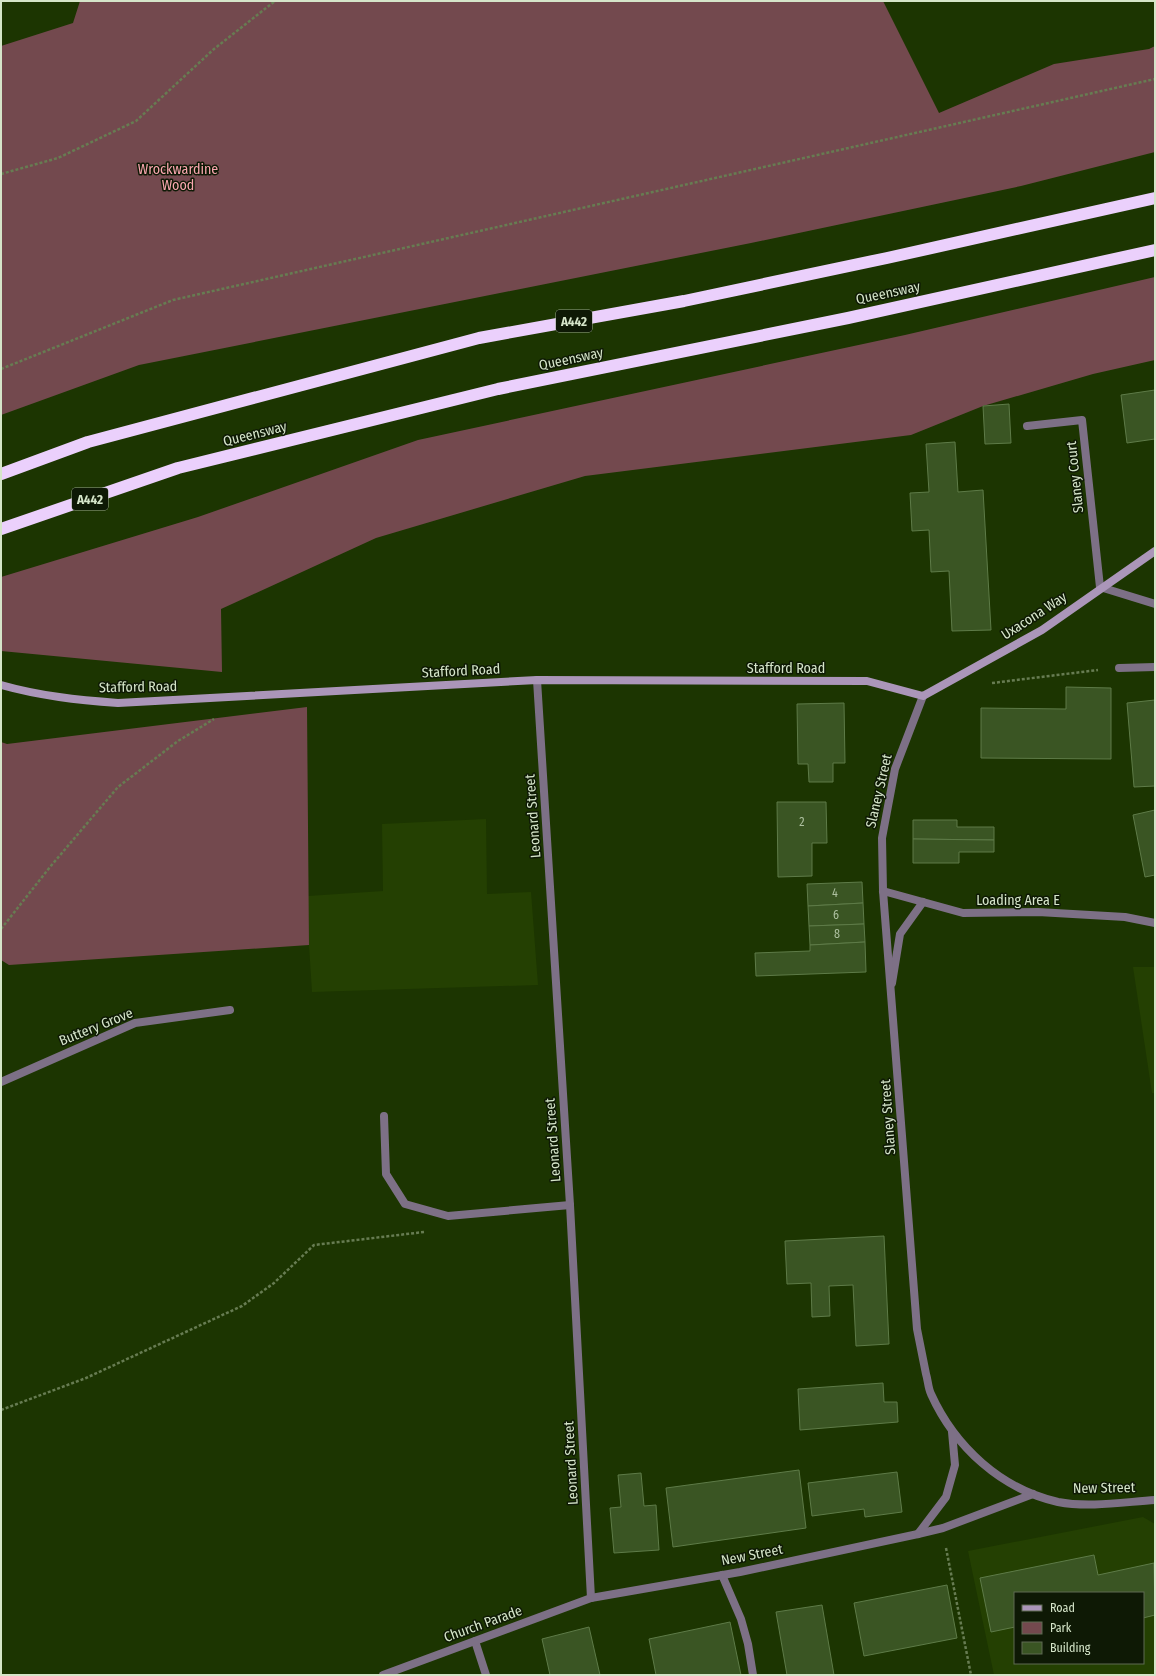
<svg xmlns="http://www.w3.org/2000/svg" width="1156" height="1676" viewBox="0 0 1156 1676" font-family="'Fira Sans Condensed',sans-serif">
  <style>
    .built { fill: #244002; fill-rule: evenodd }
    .green { fill: #73494e }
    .building { fill: #3a5523; stroke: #5e7b48 }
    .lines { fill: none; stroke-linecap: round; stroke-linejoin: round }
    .path { stroke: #677c52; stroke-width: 2.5; stroke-dasharray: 3 2; stroke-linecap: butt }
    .lane { stroke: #7d7086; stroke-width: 8 }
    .street { stroke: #7d7086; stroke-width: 8 }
    .secondary { stroke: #ab96b9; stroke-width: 8 }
    .highway { stroke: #ebd0fc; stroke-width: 12 }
    .labels { text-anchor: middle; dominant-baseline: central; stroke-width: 3; stroke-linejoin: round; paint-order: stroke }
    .number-label { font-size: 12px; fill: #aec1a0 }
    .shield { fill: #0e1905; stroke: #99a88e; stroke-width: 1 }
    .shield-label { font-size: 13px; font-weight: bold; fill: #d5e5c9 }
    .park-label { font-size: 14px; fill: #faa7b0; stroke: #0e1905 }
    .street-label { font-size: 14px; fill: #d5e5c9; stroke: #0e1905 }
  </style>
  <rect width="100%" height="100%" fill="#1c3501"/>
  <g class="built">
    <polygon points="486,819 487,894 531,892 538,985 312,992 309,945 308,896 383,891 382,824"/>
    <polygon points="1133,967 1155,967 1155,1093 1152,1093"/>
    <path d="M1143 1517 1155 1524V1675H994L968 1551ZM1015 1593H1143V1663H1015Z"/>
  </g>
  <g class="green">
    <polygon points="80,1 883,1 939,113 1054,64 1149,49 1155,46 1155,152 1021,186 751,243 139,365 1,415 1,46 73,23"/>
    <polygon points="1155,277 1155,360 1093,374 983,406 911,435 585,476 376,538 221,609 222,672 1,651 1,577 198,517 418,440 905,335"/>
    <polygon points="307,707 309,945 9,965 1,960 1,742 7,744"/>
  </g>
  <g class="building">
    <polygon points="1155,390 1155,439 1127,443 1121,395"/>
    <polygon points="1009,404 1011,443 985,444 983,406"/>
    <polygon points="955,442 958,492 983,490 991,630 952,631 949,571 931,572 929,530 912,531 910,493 929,492 926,444"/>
    <polygon points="1066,687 1111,688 1111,759 981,758 981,708 1066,709"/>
    <polygon points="1155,700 1155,786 1134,787 1127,703"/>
    <polygon points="844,703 845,763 833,763 833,782 809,782 808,764 798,764 797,704"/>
    <polygon points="777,802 826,802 827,843 812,843 812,876 778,877"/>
    <polygon points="1155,810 1155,875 1145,877 1133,815"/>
    <polygon points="913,820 957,820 957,827 994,827 994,840 913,839"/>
    <polygon points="913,839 994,840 994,852 959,852 959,863 913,863"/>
    <polygon points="862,882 863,903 808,906 807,884"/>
    <polygon points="863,903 864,924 809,926 808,906"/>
    <polygon points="864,924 865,942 810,945 809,926"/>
    <polygon points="865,942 866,972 756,976 755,953 810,951 810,945"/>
    <polygon points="884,1236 889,1344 856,1346 853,1285 829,1286 830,1316 812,1317 811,1283 787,1284 785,1241"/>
    <polygon points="883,1383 884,1402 897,1402 898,1422 800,1430 798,1389"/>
    <polygon points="799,1470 806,1528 673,1547 666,1488"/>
    <polygon points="897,1472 902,1512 865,1517 864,1509 812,1516 808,1483"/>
    <polygon points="641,1473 644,1506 656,1505 659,1550 614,1553 610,1508 621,1507 618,1475"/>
    <polygon points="1094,1555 1098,1575 1154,1563 1155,1615 1143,1618 1143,1593 1015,1593 1015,1627 991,1632 980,1578"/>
    <polygon points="947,1585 957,1638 864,1656 854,1603"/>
    <polygon points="822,1605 834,1675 787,1675 776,1612"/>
    <polygon points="730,1622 741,1675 656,1675 649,1639"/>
    <polygon points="589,1627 600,1675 550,1675 542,1639"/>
  </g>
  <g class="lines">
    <g class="path">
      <polyline points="1,174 58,158 136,121 214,49 275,1"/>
      <polyline points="1,369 173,300 1155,79"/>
      <polyline points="992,683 1098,670"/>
      <polyline points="1,929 50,867 118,787 178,741 214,719"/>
      <polyline points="1,1410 86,1378 242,1306 274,1283 314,1245 424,1232"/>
      <polyline points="946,1548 971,1675"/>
    </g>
    <g class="lane">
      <polyline points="883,891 963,913 1038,912 1125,917 1155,923"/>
      <polyline points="892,983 900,934 923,902"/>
      <polyline points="384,1116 386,1174 405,1204 448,1216 570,1205"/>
      <polyline points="722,1575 741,1619 748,1644 753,1675"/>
      <polyline points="475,1641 486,1675"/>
    </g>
    <g class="street">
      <polyline points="1027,426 1082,420 1100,587 1155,604"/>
      <polyline points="1119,668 1155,667"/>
      <polyline points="537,680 570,1205 591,1598"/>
      <path d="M923 696 895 769 882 838 883 891 917 1329C920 1344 923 1359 926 1374 928 1380 928 1388 931 1394 955 1447 1001 1489 1058 1502 1089 1508 1124 1502 1155 1500"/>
      <polyline points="1,1082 135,1023 230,1010"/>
      <polyline points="918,1534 946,1497 955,1465 952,1432"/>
      <polyline points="383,1675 591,1598 740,1572 918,1534 943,1528 1033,1494"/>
    </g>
    <path class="secondary" d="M1 685C40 696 78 700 118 703L537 680 867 681 923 696 1042 630 1155 551"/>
    <g class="highway">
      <polyline points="1,474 88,442 479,338 684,301 887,258 1155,198"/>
      <polyline points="1,529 178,468 498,389 848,318 1155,250"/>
    </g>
  </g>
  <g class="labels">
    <g class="number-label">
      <text x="802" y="822">2</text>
      <text x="835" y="893">4</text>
      <text x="836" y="915">6</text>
      <text x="837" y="934">8</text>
    </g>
    <g class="shield">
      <rect x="556" y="310" width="36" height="22" rx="3"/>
      <rect x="72" y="488" width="36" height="22" rx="3"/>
    </g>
    <g class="shield-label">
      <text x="574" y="321">A442</text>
      <text x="90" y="499">A442</text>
    </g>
    <g class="park-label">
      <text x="178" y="169">Wrockwardine<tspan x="178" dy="16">Wood</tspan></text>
    </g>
    <g class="street-label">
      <text transform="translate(888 293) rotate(-12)">Queensway</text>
      <text transform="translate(571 359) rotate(-12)">Queensway</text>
      <text transform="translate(255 434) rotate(-14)">Queensway</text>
      <text transform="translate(1075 477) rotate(-96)">Slaney Court</text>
      <text transform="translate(1034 616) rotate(-33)">Uxacona Way</text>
      <text x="786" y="668">Stafford Road</text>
      <text transform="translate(461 671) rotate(-3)">Stafford Road</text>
      <text transform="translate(138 687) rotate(-1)">Stafford Road</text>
      <text transform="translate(879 791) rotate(-77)">Slaney Street</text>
      <text transform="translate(533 816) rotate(-94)">Leonard Street</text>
      <text x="1018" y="900">Loading Area E</text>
      <text transform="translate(96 1027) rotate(-22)">Buttery Grove</text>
      <text transform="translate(888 1117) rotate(-94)">Slaney Street</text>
      <text transform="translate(553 1140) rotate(-94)">Leonard Street</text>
      <text transform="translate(571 1463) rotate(-93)">Leonard Street</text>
      <text transform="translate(1104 1488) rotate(-1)">New Street</text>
      <text transform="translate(752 1555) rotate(-11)">New Street</text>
      <text transform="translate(483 1624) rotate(-20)">Church Parade</text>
    </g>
  </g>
  <rect width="1156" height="1676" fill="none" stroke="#d5e5c9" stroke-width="4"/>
  <rect x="1014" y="1592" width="130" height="72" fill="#0e1905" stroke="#5e6b53"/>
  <rect x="1022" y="1605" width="20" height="6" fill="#ab96b9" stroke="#5e6b53"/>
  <text x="1050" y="1612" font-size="12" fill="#d5e5c9">Road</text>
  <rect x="1022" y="1622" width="20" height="12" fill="#73494e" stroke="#5e6b53"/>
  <text x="1050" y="1632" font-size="12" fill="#d5e5c9">Park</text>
  <rect x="1022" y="1642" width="20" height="12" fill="#3a5523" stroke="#5e6b53"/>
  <text x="1050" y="1652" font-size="12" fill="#d5e5c9">Building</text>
</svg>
